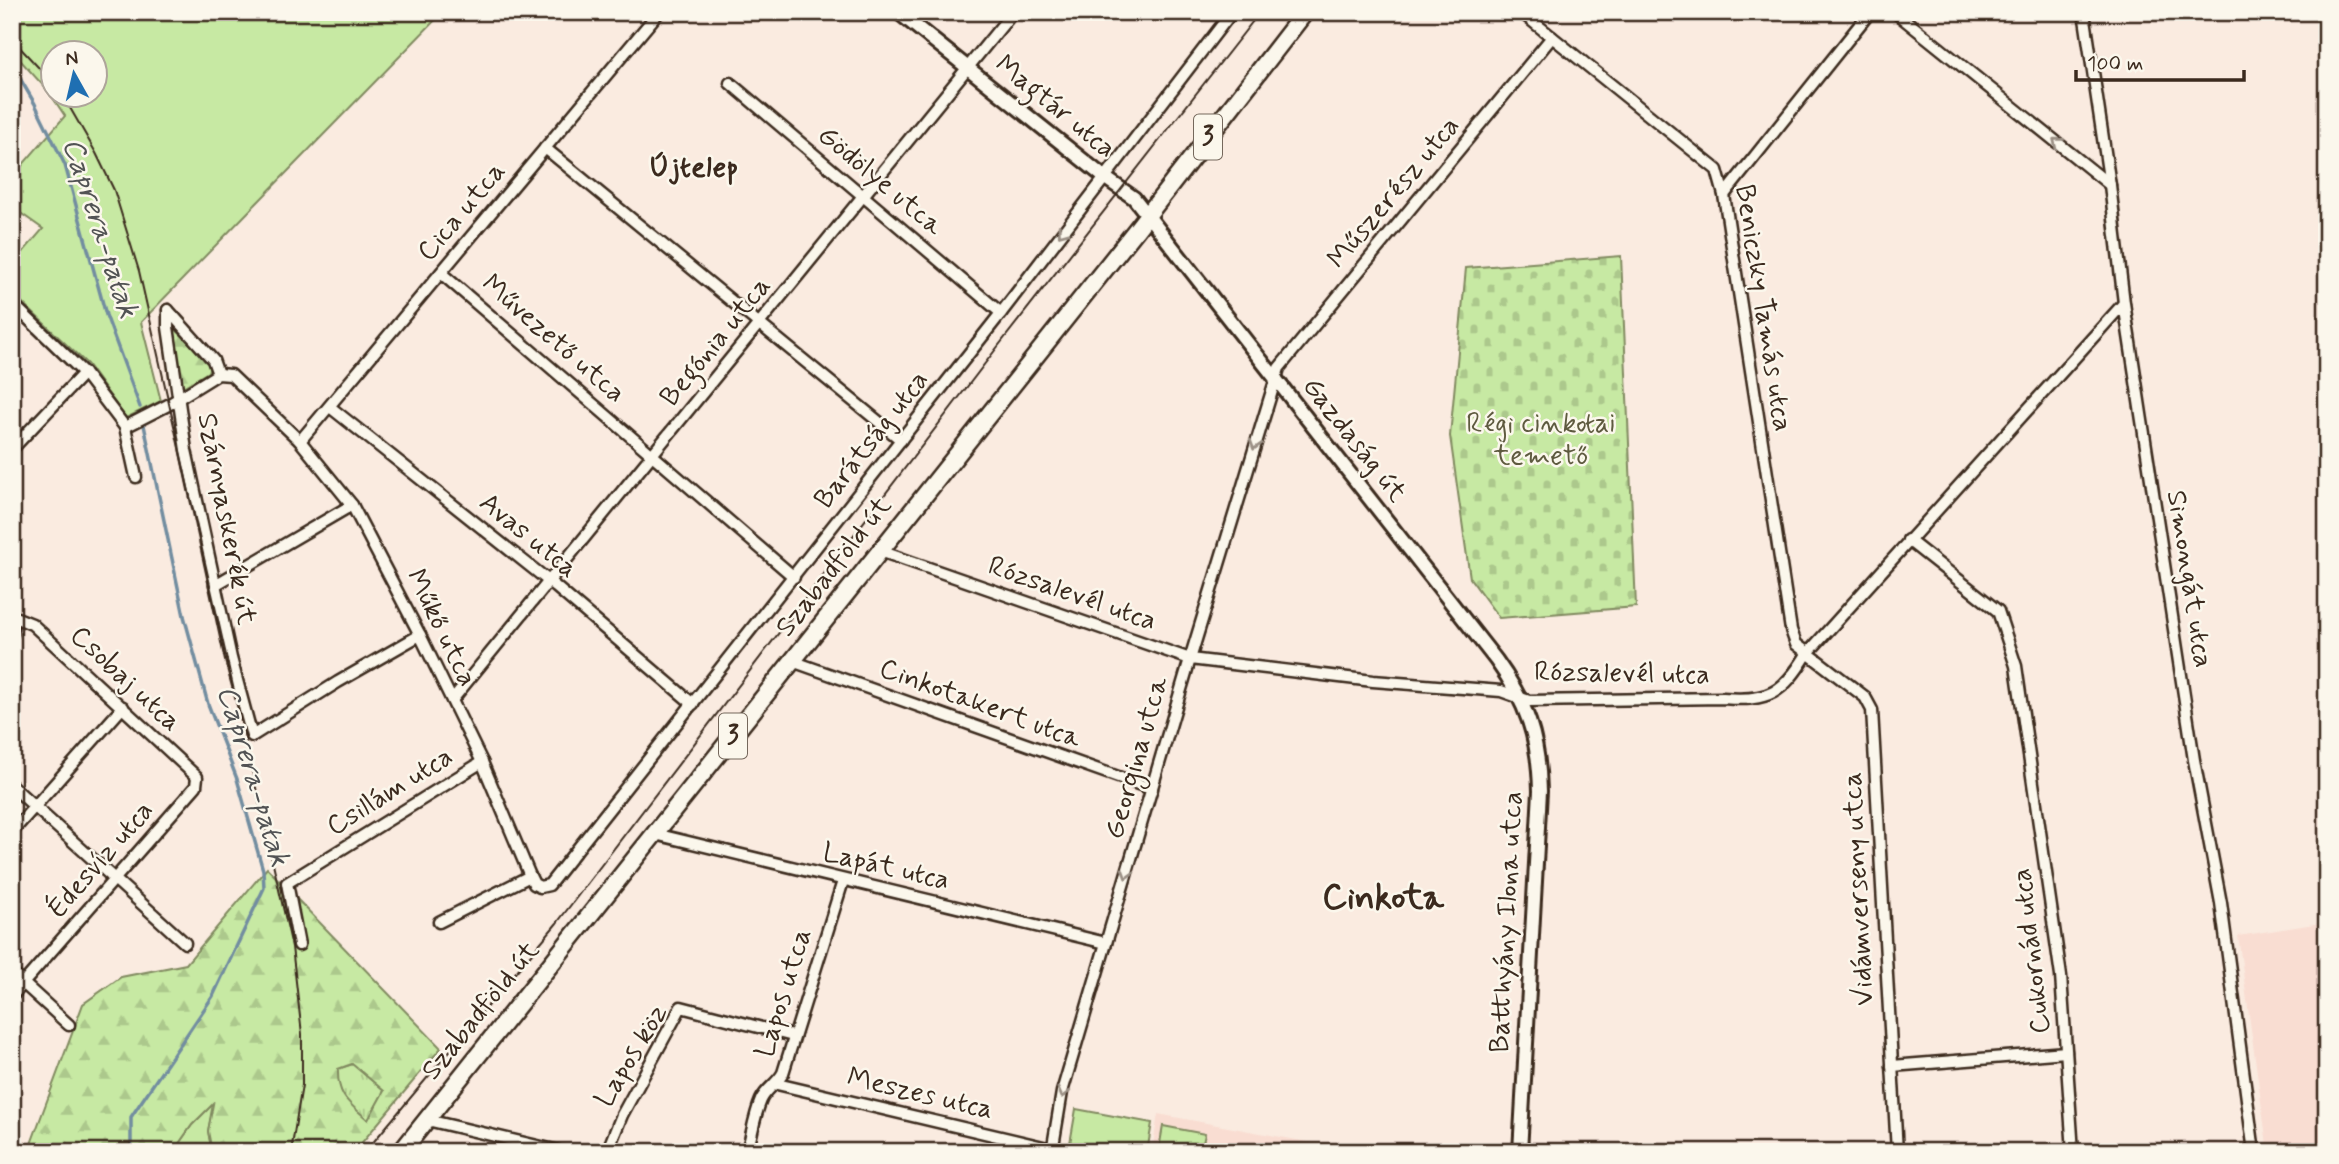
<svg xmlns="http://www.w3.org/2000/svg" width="2339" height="1164" viewBox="0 0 2339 1164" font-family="Mynerve,sans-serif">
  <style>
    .built { fill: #f9ddd2 }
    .grass { fill: url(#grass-tufts); stroke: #818a60; stroke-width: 2 }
    .forest { fill: url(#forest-firs); stroke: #818a60; stroke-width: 2; fill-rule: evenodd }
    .cemetery { fill: url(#cemetery-stones); stroke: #818a60; stroke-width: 2 }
    .green { fill: #c7e9a3; stroke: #818a60; stroke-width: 2; fill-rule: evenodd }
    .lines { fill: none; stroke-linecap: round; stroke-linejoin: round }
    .stream { stroke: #728da0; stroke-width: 3.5 }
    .minor-casing { stroke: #3b2a1e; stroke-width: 15 }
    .tertiary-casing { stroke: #3b2a1e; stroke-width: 18 }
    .primary-casing { stroke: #3b2a1e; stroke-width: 21 }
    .minor { stroke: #fbf7ec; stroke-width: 10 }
    .tertiary { stroke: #fbf7ec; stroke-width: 12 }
    .primary { stroke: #fbf7ec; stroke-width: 16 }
    .tram { stroke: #3b2a1e; stroke-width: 2 }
    .oneway { stroke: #9b9085 }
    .labels { text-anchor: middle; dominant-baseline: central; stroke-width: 5; stroke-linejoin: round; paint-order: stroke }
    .shield { fill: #fbf7ec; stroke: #75685c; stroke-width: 2 }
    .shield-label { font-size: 26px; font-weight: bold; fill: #3b2a1e }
    .street-label { font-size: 28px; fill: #3b2a1e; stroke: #fbf7ec }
    .park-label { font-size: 28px; fill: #5e5a3f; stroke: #fbf7ec }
    .neighbourhood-label { font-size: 30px; font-weight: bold; fill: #3b2a1e; stroke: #fbf7ec }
    .water-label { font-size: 30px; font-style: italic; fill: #525354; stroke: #fbf7ec }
    .district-label { font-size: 35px; font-weight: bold; fill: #3b2a1e; stroke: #fbf7ec }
  </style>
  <defs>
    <pattern id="grass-tufts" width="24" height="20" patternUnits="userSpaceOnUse" patternTransform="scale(1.75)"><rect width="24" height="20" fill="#c7e9a3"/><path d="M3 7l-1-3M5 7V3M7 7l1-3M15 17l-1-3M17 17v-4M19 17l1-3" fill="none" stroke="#acc88c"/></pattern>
    <pattern id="forest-firs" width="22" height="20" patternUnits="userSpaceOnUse" patternTransform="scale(1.75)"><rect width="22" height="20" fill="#c7e9a3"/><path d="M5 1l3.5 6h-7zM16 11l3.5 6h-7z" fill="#acc88c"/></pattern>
    <pattern id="cemetery-stones" width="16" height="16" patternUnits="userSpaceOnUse" patternTransform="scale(1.75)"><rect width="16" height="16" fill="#c7e9a3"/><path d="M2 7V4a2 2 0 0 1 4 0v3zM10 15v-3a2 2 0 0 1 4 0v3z" fill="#acc88c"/></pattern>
  </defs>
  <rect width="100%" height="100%" fill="#faebe0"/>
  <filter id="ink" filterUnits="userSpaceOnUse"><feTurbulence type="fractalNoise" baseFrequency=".0143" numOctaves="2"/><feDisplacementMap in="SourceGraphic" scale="14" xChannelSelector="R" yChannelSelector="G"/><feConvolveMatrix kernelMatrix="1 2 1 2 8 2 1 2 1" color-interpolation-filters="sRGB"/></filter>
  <g filter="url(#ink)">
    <g class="built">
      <polygon points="2327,922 2327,1152 2268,1152 2238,936"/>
      <polygon points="1158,1114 1361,1152 1152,1152"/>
    </g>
    <g class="grass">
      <path d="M353 1064 384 1091 368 1121C349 1103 337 1097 337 1069Z"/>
      <polygon points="214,1103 208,1131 212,1152 173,1152 192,1125"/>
    </g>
    <g class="forest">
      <polygon points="174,328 211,363 208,372 181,388"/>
      <path d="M267 868 441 1048 354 1152H212L208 1131 213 1104 192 1125 173 1152H28L83 1004 121 977 186 964ZM352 1064 384 1091 368 1120C349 1103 337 1097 338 1069Z"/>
    </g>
    <polygon class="cemetery" points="1621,256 1636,607 1499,618 1470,578 1450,436 1466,268"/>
    <g class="green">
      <path d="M12 12H443L141 322 161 401 126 418 87 364 12 293V265L43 229 12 207V177L65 116 49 92 12 51ZM52 52H94V94H52Z"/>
      <polygon points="1076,1109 1152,1123 1147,1152 1081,1152 1069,1149"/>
      <polygon points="1163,1126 1205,1134 1201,1152 1159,1149"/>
    </g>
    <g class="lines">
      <g class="stream">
        <polyline points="12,65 35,104 65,165 106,315 140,407"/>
        <polyline points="131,1152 131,1117 213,996 264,888 263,870 237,779 208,704 184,616 144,425"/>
      </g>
      <defs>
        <g id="minor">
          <polyline points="1521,12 1717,170 1724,195 1791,630 1796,644 1865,697 1872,710 1897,1152"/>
          <polyline points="1895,12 2110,185"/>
          <polyline points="2084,12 2110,185 2124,303 2194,760 2221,903 2254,1152"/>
          <polyline points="730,83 1001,313"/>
          <polyline points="545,148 901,440"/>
          <polyline points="1724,195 1870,12"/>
          <polyline points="441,273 794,577"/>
          <polyline points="12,303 84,373 125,427 136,477"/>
          <polyline points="168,310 168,327 186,450 231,658 252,736 338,682 420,635"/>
          <polyline points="168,310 213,360 218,374"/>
          <polyline points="330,407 550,582 693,704"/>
          <polyline points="125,427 168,405 218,374 231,375 300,441 352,505 420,635 482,762 530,876 534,884 540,887 549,885 1001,313 1232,12"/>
          <polyline points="300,441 659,12"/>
          <polyline points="12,449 84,373"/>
          <polyline points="1908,540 1998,611 2016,666 2061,976 2073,1152"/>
          <path d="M880 551 1190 659 1373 681 1501 691 1529 701 1723 698C1769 702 1783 693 1807 654L2124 303"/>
          <polyline points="215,585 352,505"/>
          <polyline points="12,616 32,624 197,777 196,786 12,996"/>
          <polyline points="12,634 13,616"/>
          <polyline points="792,661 1152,789"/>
          <polyline points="452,700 1013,12"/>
          <polyline points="12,786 185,943"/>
          <polyline points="12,832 123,707"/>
          <polyline points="655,834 1106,943"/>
          <polyline points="439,922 530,876"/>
          <polyline points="299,945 287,883 482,762"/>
          <polyline points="12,973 69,1025"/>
          <polyline points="1892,1066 2066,1052"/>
          <polyline points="777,1084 1052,1149"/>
          <polyline points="427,1120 563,1152"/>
          <polyline points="607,1152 622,1115 681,1007 793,1036"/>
          <path d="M747 1152C752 1135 754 1116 761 1100 766 1089 777 1084 783 1073L843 881"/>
          <polyline points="1052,1152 1062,1092 1190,659 1279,368 1552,37"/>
        </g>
        <path id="tertiary" d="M898 12 1104 177 1134 198 1496 660C1527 703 1539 738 1540 791L1520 1152"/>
        <polyline id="primary" points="401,1152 1136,230 1305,12"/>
      </defs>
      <use href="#minor" class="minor-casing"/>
      <use href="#tertiary" class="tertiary-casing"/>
      <use href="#primary" class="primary-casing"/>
      <use href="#minor" class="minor"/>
      <use href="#tertiary" class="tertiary"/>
      <use href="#primary" class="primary"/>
      <g class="tram">
        <polyline points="12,39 52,82"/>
        <polyline points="62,94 96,153 114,190 139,271 292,947 302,1034 302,1085 291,1152"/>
        <polyline points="365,1152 557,923 996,349 1260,12"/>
      </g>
    </g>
    <defs><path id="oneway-chevron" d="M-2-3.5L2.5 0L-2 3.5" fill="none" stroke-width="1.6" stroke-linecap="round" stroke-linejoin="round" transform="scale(1.75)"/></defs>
    <g class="oneway">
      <use href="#oneway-chevron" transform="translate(2057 142) rotate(-141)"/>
      <use href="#oneway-chevron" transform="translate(1062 232) rotate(127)"/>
      <use href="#oneway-chevron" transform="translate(1255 445) rotate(107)"/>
      <use href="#oneway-chevron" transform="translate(1127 874) rotate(107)"/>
      <use href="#oneway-chevron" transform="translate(1063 1093) rotate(105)"/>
    </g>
  </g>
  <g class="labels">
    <g class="shield">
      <rect x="1194" y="114.5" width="28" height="45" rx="5"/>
      <rect x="719" y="713.5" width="28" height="45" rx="5"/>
    </g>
    <g class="shield-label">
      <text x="1208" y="137">3</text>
      <text x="733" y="736">3</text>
    </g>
    <g class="street-label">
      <text transform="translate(1055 107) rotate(39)">Magtár utca</text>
      <text transform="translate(880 181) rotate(40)">Gödölye utca</text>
      <text transform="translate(1394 193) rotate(-50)">Műszerész utca</text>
      <text transform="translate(462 212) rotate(-50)">Cica utca</text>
      <text transform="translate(1763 308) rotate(81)">Beniczky Tamás utca</text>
      <text transform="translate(553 339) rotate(41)">Művezető utca</text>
      <text transform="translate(716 342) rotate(-51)">Begónia utca</text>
      <text transform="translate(872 440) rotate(-52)">Barátság utca</text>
      <text transform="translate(1354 440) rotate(52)">Gazdaság út</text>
      <text transform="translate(226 519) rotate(79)">Szárnyaskerék út</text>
      <text transform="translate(528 536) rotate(39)">Avas utca</text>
      <text transform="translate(834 567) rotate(-52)">Szabadföld út</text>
      <text transform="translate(2189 579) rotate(81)">Simongát utca</text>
      <text transform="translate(1072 594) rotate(19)">Rózsalevél utca</text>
      <text transform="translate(441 628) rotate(64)">Műkő utca</text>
      <text transform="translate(1622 674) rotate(1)">Rózsalevél utca</text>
      <text transform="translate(125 679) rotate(43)">Csobaj utca</text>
      <text transform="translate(980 704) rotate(20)">Cinkotakert utca</text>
      <text transform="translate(1137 758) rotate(-74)">Georgina utca</text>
      <text transform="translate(390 792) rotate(-32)">Csillám utca</text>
      <text transform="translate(101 860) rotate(-49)">Édesvíz utca</text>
      <text transform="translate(886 867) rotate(13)">Lapát utca</text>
      <text transform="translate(1859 889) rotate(-93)">Vidámverseny utca</text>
      <text transform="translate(1507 922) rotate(-87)">Batthyány Ilona utca</text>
      <text transform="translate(2032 951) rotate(-97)">Cukornád utca</text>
      <text transform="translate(784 993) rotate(-73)">Lapos utca</text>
      <text transform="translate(481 1011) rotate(-51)">Szabadföld út</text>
      <text transform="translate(632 1056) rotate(-59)">Lapos köz</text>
      <text transform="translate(920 1094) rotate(13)">Meszes utca</text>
    </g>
    <g class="park-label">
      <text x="1541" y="424">Régi cinkotai<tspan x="1541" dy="32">temető</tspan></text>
    </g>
    <g class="neighbourhood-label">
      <text x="693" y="167">Újtelep</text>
    </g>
    <g class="water-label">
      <text transform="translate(100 228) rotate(72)">Caprera-patak</text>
      <text transform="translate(253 776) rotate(73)">Caprera-patak</text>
    </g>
    <g class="district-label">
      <text x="1383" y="898">Cinkota</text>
    </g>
  </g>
  <rect width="2339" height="1164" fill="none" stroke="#fbf7ec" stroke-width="42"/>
  <rect x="21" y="21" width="2297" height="1122" fill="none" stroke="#3b2a1e" stroke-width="2.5" filter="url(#ink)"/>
  <g transform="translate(74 74) rotate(352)"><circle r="33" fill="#fbf7ec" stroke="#aea59a" stroke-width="2"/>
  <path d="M0-5L12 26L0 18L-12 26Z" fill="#1f6fb2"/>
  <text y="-10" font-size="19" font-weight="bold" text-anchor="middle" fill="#3b2a1e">N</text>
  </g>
  <path d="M2076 70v10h168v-10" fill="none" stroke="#3b2a1e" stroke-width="3.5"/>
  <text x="2087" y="70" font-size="21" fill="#3b2a1e" stroke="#fbf7ec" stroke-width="5" paint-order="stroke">100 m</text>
</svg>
